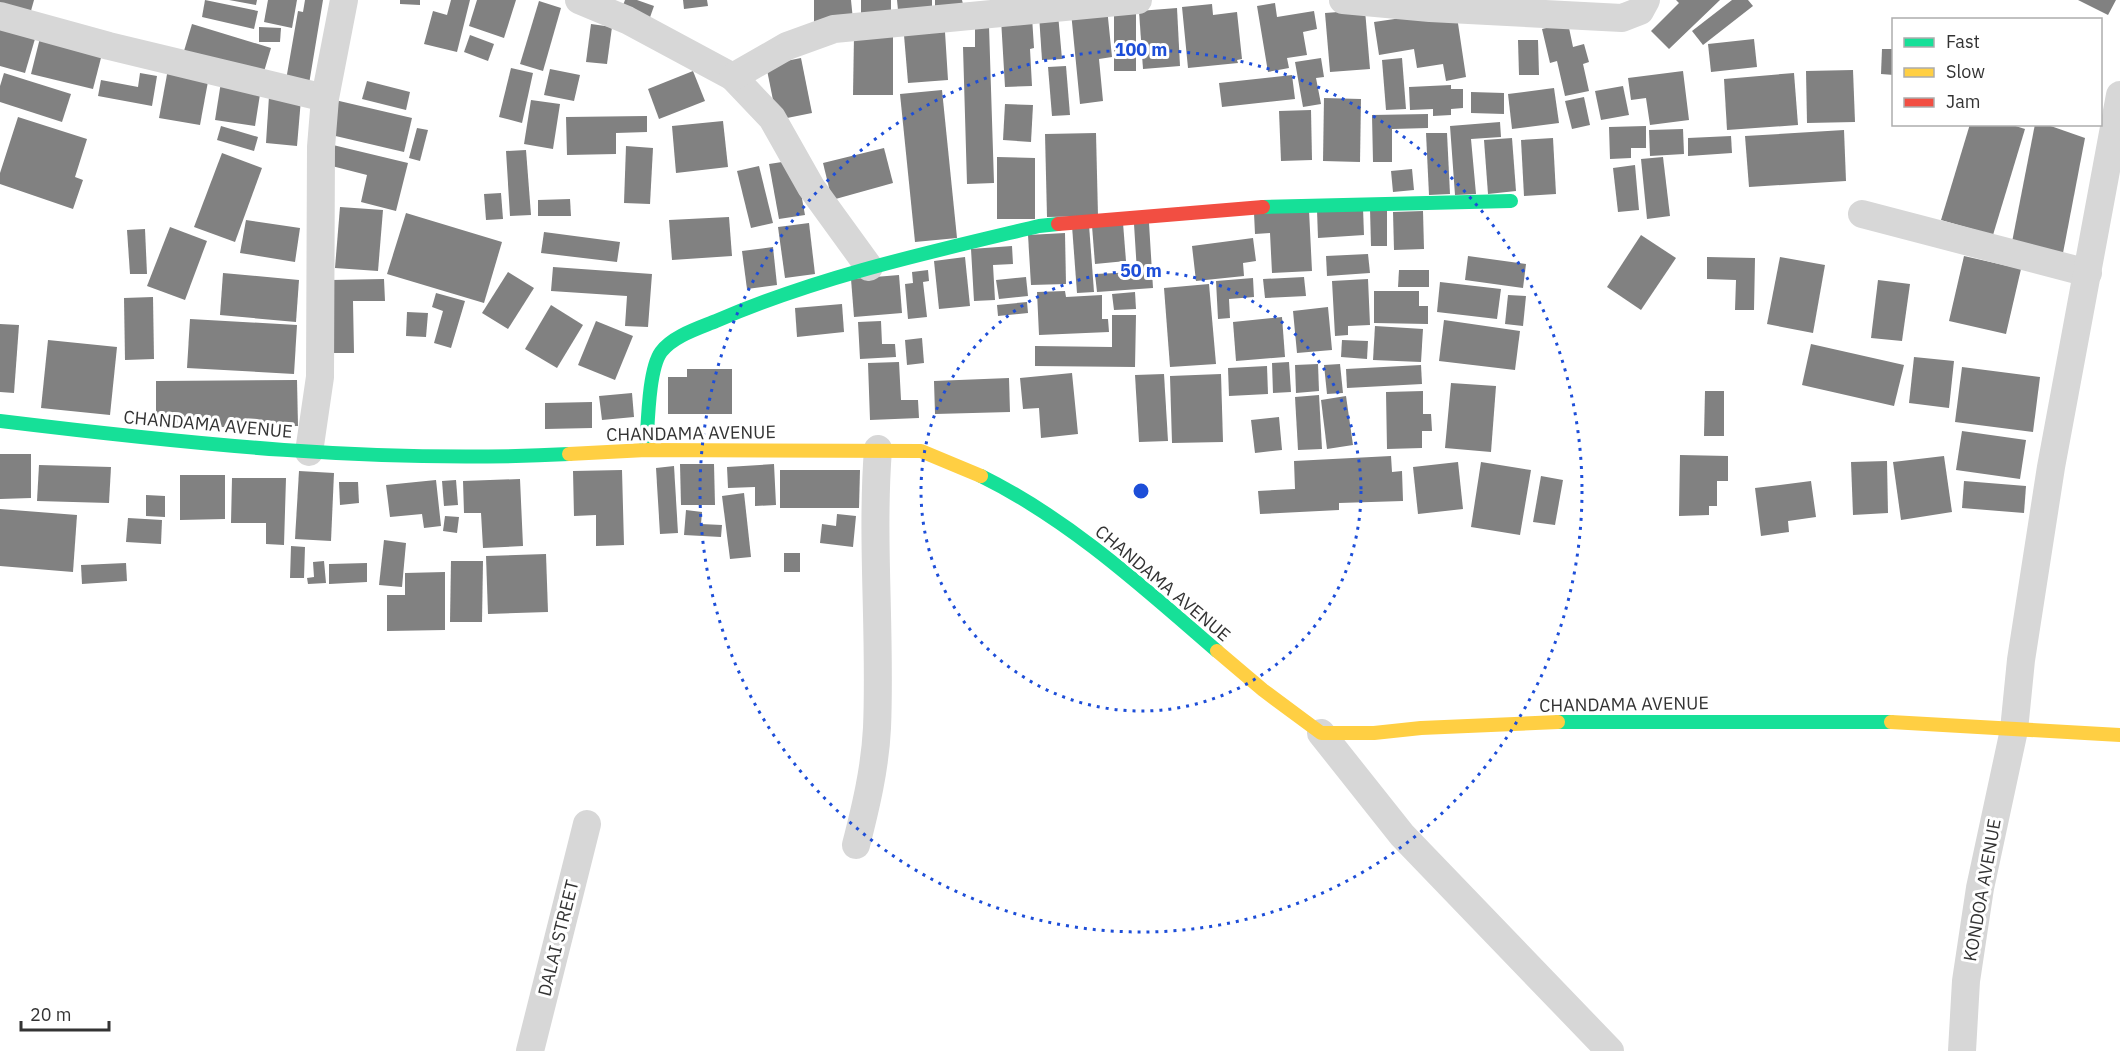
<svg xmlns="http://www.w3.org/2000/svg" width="2120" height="1051" viewBox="0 0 2120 1051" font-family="'IBM Plex Sans',sans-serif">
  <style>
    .building { fill: #818181 }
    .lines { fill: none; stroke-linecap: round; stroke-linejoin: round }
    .street { stroke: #d7d7d7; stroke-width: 28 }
    .fast { stroke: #16e098; stroke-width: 14 }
    .slow { stroke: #ffcf43; stroke-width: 14 }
    .jam { stroke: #f24e42; stroke-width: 14 }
    .ring { fill: none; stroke: #1d4ed8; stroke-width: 3; stroke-dasharray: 3 6 }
    .labels { text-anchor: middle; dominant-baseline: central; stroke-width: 6; stroke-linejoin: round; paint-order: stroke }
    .street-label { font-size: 18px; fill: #333; stroke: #fff }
    .centre { fill: #1d4ed8; stroke: #fff; stroke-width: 3 }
    .ring-label { font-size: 18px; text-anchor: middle; font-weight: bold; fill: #1d4ed8; stroke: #fff; stroke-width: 6; stroke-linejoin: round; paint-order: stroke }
  </style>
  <rect width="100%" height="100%" fill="#fff"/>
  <g class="building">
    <polygon points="0,0 34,0 29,18 0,11"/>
    <polygon points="205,0 258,11 254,29 202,17"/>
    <polygon points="229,0 257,0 256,5"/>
    <polygon points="268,0 297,0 292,28 264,22"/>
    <polygon points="305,0 323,0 309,84 286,80 298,11 303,12"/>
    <polygon points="400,0 420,0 420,5 400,4"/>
    <polygon points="451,0 470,0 457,52 424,44 433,11 447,15"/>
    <polygon points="477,0 516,0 504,38 469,26"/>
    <polygon points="625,0 637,0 654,6 648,23 620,13"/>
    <polygon points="683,0 707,0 708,6 684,9"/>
    <polygon points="814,0 851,0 853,20 814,22"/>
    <polygon points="861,0 891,0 891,12 861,13"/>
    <polygon points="897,0 932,0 932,8 898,10"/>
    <polygon points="935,0 962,0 963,4 935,6"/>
    <polygon points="1676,0 1720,0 1669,49 1651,31 1679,3"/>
    <polygon points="1732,0 1748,0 1753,6 1703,45 1692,31"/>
    <polygon points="2078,0 2116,0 2108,15"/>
    <polygon points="539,1 561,8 543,71 520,64"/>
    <polygon points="1275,3 1277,17 1314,11 1317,29 1303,32 1307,55 1287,58 1289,68 1268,72 1257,6"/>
    <polygon points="1212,4 1213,15 1237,12 1242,59 1237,60 1238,63 1188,68 1182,7"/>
    <polygon points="1107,8 1112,57 1099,59 1103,101 1080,104 1071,12"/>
    <polygon points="1177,8 1180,66 1143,69 1139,11"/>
    <polygon points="1365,10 1370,69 1330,72 1325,13"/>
    <polygon points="1456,10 1466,77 1446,81 1443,64 1417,68 1414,49 1379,55 1374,22"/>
    <rect x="1114" y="11" width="22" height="60"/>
    <polygon points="1058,14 1062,59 1042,60 1039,15"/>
    <polygon points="1032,17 1034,48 1030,49 1032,86 1005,87 1001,19"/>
    <polygon points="0,22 37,32 25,73 0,66"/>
    <polygon points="1568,23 1573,47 1584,44 1589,62 1583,64 1589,91 1565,96 1557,61 1550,63 1542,29"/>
    <polygon points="192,24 271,48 263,75 184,51"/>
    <polygon points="591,24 612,27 607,64 586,62"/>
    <polygon points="989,26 994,183 967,184 963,47 975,47 975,27"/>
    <polygon points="259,27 281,28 280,42 259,42"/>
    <polygon points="945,32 948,80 908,83 904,35"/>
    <polygon points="470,35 494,44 488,61 464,52"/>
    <polygon points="854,36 893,36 893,95 853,95"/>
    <polygon points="40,38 102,54 93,89 31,74"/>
    <polygon points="1754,39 1757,67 1711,72 1708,44"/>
    <polygon points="1518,40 1538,40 1539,75 1519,75"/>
    <polygon points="1882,49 1894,49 1894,75 1881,74"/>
    <polygon points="801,58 812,113 777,120 766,65"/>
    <polygon points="1321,58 1324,77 1316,78 1321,104 1303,107 1295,62"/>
    <polygon points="1402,58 1406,109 1386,110 1382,60"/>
    <polygon points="1066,66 1070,115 1052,116 1048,67"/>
    <polygon points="511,68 533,73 522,123 499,117"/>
    <polygon points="168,69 209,76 200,125 159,118"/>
    <polygon points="550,69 580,75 574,101 544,95"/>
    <polygon points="1853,70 1855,122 1807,123 1806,71"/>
    <polygon points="693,71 705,101 659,119 648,89"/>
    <polygon points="1683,71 1689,120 1650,125 1646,98 1631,100 1628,78"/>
    <polygon points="4,73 71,94 62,122 0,102 0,86"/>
    <polygon points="140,73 157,76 152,106 98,96 101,80 138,87"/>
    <polygon points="1794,73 1798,125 1727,130 1724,79"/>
    <polygon points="1292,75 1295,99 1222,107 1219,83"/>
    <polygon points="367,81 410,92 406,110 362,99"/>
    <polygon points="221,82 261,88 255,126 215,120"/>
    <polygon points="1451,85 1451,89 1463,89 1463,108 1451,109 1451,115 1433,116 1433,109 1410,110 1409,87"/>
    <polygon points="1623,86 1629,115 1601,120 1595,91"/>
    <polygon points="1554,88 1559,123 1512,129 1508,94"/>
    <polygon points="942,90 957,238 915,242 900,94"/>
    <polygon points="1471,92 1504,93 1504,114 1471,113"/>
    <polygon points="269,96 301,99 297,146 266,143"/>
    <polygon points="1584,97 1590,125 1572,129 1565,101"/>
    <polygon points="1324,98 1361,99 1360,162 1323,161"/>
    <polygon points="335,100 412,118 404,152 327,134"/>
    <polygon points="531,100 560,104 553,149 524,144"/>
    <polygon points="1005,104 1033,105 1031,142 1003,140"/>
    <polygon points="1311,110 1312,160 1281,161 1279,111"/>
    <polygon points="1428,114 1428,128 1392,129 1392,162 1373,162 1372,115"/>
    <polygon points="647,116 647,132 616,133 616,154 567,155 566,117"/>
    <polygon points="18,117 87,139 75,177 83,180 73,209 0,184 0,173"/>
    <polygon points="723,121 728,167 676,173 672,126"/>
    <polygon points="1500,122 1501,137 1471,139 1476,194 1455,195 1450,126"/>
    <polygon points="1970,124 2009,124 2025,129 1993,235 1941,220"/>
    <polygon points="2035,124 2045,124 2085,138 2063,253 2012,242"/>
    <polygon points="221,126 258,137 254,151 217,140"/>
    <polygon points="1646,126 1646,148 1631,148 1631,158 1610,159 1609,127"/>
    <polygon points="417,128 428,130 420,161 409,158"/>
    <polygon points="1683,129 1684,154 1650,156 1649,130"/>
    <polygon points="1844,130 1846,181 1749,187 1745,136"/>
    <polygon points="1096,133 1098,216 1047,217 1045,134"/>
    <polygon points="1426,133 1447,133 1450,194 1429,195"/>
    <polygon points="1731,136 1732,153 1688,156 1688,138"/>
    <polygon points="1512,138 1516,191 1488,194 1484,140"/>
    <polygon points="1553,138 1556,194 1524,196 1521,140"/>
    <polygon points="333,145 408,163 396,211 361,202 367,175 328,165"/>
    <polygon points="626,146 653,148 650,204 624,203"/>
    <polygon points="884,148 893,183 832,200 823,163"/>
    <polygon points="526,150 531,215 510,216 506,151"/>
    <polygon points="222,153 262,168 235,242 194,227"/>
    <polygon points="997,157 1035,158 1035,219 997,219"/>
    <polygon points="1663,157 1670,216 1647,219 1641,159"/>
    <polygon points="795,160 805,215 779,219 769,164"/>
    <polygon points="1635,165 1639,210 1618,212 1613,168"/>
    <polygon points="759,166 773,223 751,228 737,171"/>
    <polygon points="1412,169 1414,190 1393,192 1391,171"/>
    <polygon points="501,193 503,219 486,220 484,194"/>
    <polygon points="570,199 571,216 538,216 538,200"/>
    <polygon points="340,207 383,210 378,271 335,268"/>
    <polygon points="1363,208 1364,235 1318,238 1317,210"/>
    <polygon points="1370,209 1387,209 1387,246 1371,246"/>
    <polygon points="1309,210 1312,271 1272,273 1270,233 1255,234 1254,213"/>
    <polygon points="1423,211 1424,249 1394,250 1393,212"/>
    <polygon points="406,213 502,242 484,303 387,274"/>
    <polygon points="729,217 732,256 672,260 669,220"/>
    <polygon points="246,220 300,228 295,262 240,253"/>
    <polygon points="809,223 815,274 785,278 778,227"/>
    <polygon points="1123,223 1126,261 1095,264 1092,226"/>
    <polygon points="1149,223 1153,288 1097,292 1095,274 1137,272 1134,224"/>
    <polygon points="1089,225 1094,292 1077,293 1072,226"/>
    <polygon points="170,227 207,241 185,300 147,286"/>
    <polygon points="145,229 147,274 130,274 127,230"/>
    <polygon points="544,232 620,242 617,262 541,253"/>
    <polygon points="1065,233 1066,284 1031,285 1028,235"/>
    <polygon points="1641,235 1676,258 1641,310 1607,287"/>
    <polygon points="1253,238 1256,261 1243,263 1244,276 1196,281 1192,246"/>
    <polygon points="1012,246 1013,264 993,265 995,300 974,301 971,249"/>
    <polygon points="773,247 777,285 747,289 742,251"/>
    <polygon points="1368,254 1370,273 1327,276 1326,256"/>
    <polygon points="1468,256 1526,264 1523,288 1465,280"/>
    <polygon points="1964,256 2021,269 2006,334 1949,321"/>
    <polygon points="965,257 970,306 939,309 934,261"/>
    <polygon points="1707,257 1755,258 1754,310 1735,310 1736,280 1707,279"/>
    <polygon points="1780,257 1825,265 1813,333 1767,324"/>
    <polygon points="553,267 652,274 648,327 625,326 627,296 551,291"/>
    <polygon points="928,270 929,281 923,282 927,317 908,319 905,284 913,283 912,272"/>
    <polygon points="1399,270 1429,270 1429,287 1398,287"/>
    <polygon points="508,272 534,288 508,329 482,313"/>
    <polygon points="223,273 299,280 296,322 220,315"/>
    <polygon points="899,275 902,313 854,317 851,279"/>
    <polygon points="1026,277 1028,296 999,299 996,280"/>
    <polygon points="1304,277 1306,296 1265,298 1263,279"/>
    <polygon points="1253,278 1254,297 1229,299 1230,318 1218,319 1216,281"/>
    <polygon points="384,279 385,301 353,301 354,353 332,353 331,280"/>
    <polygon points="1368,279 1370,325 1348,326 1348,335 1335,336 1332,281"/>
    <polygon points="1878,280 1910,284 1902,341 1871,338"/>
    <polygon points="1440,282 1501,289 1497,319 1437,312"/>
    <polygon points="1209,284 1216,364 1170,367 1164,288"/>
    <polygon points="1065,291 1066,297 1102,295 1102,319 1108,319 1109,332 1039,335 1037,292"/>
    <polygon points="1374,291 1419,291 1419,306 1428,306 1428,324 1374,323"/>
    <polygon points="1135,292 1136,309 1114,310 1112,294"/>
    <polygon points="436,293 465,301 451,348 434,343 443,311 432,307"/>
    <polygon points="1508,295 1526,296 1523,326 1505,324"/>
    <polygon points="153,297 154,359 125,360 124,298"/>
    <polygon points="1027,302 1028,313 998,316 997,305"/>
    <polygon points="842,304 844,332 797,337 795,308"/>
    <polygon points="551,305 583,325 557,368 525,349"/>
    <polygon points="1328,307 1332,350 1297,353 1293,311"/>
    <polygon points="407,312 428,313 426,337 406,336"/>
    <polygon points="1112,315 1136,315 1135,367 1035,366 1035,346 1112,347"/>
    <polygon points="1282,317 1285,357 1236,361 1233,322"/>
    <polygon points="190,319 297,325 294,374 187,368"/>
    <polygon points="1444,320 1520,331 1515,370 1439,361"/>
    <polygon points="596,321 633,336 615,380 578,365"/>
    <polygon points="881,321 882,344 895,344 896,357 860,359 858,322"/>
    <polygon points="0,324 19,325 14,393 0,392"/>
    <polygon points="1375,326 1423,329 1421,362 1373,360"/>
    <polygon points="922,338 924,363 907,365 905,340"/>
    <polygon points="48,340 117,347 110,415 41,408"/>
    <polygon points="1342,340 1368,341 1367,359 1341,357"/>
    <polygon points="1811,344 1904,365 1894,406 1802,385"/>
    <polygon points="1914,357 1954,361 1949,408 1909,403"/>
    <polygon points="899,362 901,400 918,400 919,418 870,420 868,363"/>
    <polygon points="1289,362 1291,392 1273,393 1272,363"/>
    <polygon points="1318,364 1319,391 1296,393 1295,365"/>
    <polygon points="1340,364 1343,393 1327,394 1324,365"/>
    <polygon points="1421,365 1422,384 1347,388 1346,369"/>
    <polygon points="1267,366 1268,394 1229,396 1228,368"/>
    <polygon points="1962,367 2040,377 2033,432 1955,422"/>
    <polygon points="687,369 732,369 732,414 668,414 668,377 687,377"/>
    <polygon points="1072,373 1078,434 1041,438 1039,408 1023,409 1020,378"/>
    <polygon points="1164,374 1168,441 1139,442 1135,375"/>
    <polygon points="1221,374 1223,442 1172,443 1170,376"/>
    <polygon points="1009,378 1010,412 935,414 934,381"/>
    <polygon points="297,380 298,426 156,428 156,381"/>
    <polygon points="1451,383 1496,386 1491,452 1445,448"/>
    <polygon points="1423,391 1423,414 1431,414 1432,431 1422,431 1422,448 1387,449 1386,392"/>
    <polygon points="1705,391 1724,391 1724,436 1704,436"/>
    <polygon points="632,393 634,417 602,420 599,396"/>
    <polygon points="1319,395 1322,449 1298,450 1295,397"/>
    <polygon points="1346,396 1353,445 1327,449 1321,400"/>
    <polygon points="592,402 592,428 545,429 545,403"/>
    <polygon points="1279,417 1282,450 1255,453 1251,420"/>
    <polygon points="1962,431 2026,440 2020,479 1956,470"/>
    <polygon points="0,454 31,454 31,498 0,499"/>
    <polygon points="1680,455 1728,456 1728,481 1717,481 1717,506 1709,506 1709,515 1679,516"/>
    <polygon points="1391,456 1392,472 1402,471 1403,501 1339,503 1339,510 1260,514 1258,491 1295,489 1294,461"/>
    <polygon points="1944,456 1952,512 1901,520 1893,462"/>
    <polygon points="1887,461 1888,513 1853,515 1851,462"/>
    <polygon points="1458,462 1463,509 1418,514 1413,467"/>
    <polygon points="1481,462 1531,470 1520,535 1471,527"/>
    <polygon points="680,464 714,464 715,505 681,505"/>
    <polygon points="774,464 776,505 755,506 755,487 728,488 727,467"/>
    <polygon points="39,465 111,467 109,503 37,501"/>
    <polygon points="674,466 678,533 660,534 656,468"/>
    <polygon points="622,470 624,545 596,546 596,515 574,516 573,471"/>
    <polygon points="780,470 860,470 859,508 780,508"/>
    <polygon points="299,471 334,473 331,541 295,539"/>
    <polygon points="180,475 225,475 225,519 180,520"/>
    <polygon points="1541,476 1563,480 1555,525 1533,522"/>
    <polygon points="232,478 286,478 284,545 266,544 266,523 231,523"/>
    <polygon points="520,479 523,546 483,548 481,513 464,513 463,481"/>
    <polygon points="436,480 441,526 424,528 422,514 390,517 386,485"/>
    <polygon points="456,480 458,505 444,506 442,481"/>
    <polygon points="1811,481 1816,517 1788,521 1789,532 1761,536 1755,488"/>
    <polygon points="1964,481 2026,486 2024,513 1962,508"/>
    <polygon points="339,482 358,482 359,503 340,505"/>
    <polygon points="744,493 751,557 730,559 722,496"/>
    <polygon points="146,495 165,496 165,517 146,516"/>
    <polygon points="0,509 77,515 73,572 0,566"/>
    <polygon points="686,510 702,512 701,524 722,525 721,537 684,535"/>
    <polygon points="837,514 856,516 853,547 820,543 822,524 836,526"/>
    <polygon points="445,516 459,517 457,533 443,531"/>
    <polygon points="128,518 162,520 161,544 126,542"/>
    <polygon points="384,540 406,543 402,587 379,585"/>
    <polygon points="291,546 305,547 304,578 290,578"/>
    <rect x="784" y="553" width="16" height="19"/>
    <polygon points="546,554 548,612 488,614 486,556"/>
    <polygon points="324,561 326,583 308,584 307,578 314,577 313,562"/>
    <polygon points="451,561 483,561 482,622 450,622"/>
    <polygon points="126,563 127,581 82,584 81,565"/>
    <polygon points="367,563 367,582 329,584 329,564"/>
    <polygon points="445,572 445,630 387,631 387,595 405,595 405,573"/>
  </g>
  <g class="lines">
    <g class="street">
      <polyline points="579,0 627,20 733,77 772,118 811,187 869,267"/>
      <polyline points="1343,0 1430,8 1622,18 1640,11 1646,0"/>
      <polyline points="0,16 109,46 325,98"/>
      <polyline points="733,77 787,46 834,29 1138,0"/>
      <polyline points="1862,214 2088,273"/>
      <polyline points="309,452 320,377 321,147 325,98 344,0"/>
      <polyline points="1321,733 1402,835 1610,1051"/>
      <path d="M856 845C866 806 875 768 877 728 881 634 871 542 878 449"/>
      <polyline points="530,1051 587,824"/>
      <polyline points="1962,1051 1966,981 1980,888 2014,730 2021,660 2051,467 2120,95"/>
    </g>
    <g class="fast">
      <polyline points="1263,207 1511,201"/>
      <path d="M0 421C189 444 378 464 569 454"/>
      <path d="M646 450C648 427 648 370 661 352 673 336 699 328 716 321 820 276 930 252 1039 226L1058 224"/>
      <path d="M981 476C1070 520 1143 587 1217 651"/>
      <polyline points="1558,722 1891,722"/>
    </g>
    <g class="slow">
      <polyline points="569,454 646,450 921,451 981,476"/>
      <polyline points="1217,651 1263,690 1321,733 1374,733 1421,728 1558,722"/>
      <polyline points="1891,722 2120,735"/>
    </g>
    <polyline class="jam" points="1058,224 1263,207"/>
  </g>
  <g class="ring">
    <circle cx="1141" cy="491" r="220"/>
    <circle cx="1141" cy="491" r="441"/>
  </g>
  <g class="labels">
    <g class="street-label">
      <text transform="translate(208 424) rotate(5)">CHANDAMA AVENUE</text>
      <text transform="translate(691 433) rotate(-1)">CHANDAMA AVENUE</text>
      <text transform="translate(1163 583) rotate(40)">CHANDAMA AVENUE</text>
      <text transform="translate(1624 704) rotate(-1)">CHANDAMA AVENUE</text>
      <text transform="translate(1982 890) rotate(-80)">KONDOA AVENUE</text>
      <text transform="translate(558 938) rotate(-76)">DALAI STREET</text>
    </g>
  </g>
  <circle cx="1141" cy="491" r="9" class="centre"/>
  <g class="ring-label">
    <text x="1141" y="56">100 m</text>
    <text x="1141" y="277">50 m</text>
  </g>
  <rect x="1892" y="18" width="210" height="108" fill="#ffffff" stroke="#adadad" stroke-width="1.5"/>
  <rect x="1904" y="38" width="30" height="9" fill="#16e098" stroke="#adadad" stroke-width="1.5"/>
  <text x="1946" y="48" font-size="18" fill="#333333">Fast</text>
  <rect x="1904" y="68" width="30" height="9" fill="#ffcf43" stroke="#adadad" stroke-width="1.5"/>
  <text x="1946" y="78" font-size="18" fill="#333333">Slow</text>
  <rect x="1904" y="98" width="30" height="9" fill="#f24e42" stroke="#adadad" stroke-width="1.5"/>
  <text x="1946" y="108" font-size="18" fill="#333333">Jam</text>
  <path d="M21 1021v9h88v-9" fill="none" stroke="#333333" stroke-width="3"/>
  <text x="30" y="1021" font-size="18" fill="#333333" stroke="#ffffff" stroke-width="4.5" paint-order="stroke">20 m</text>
</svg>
